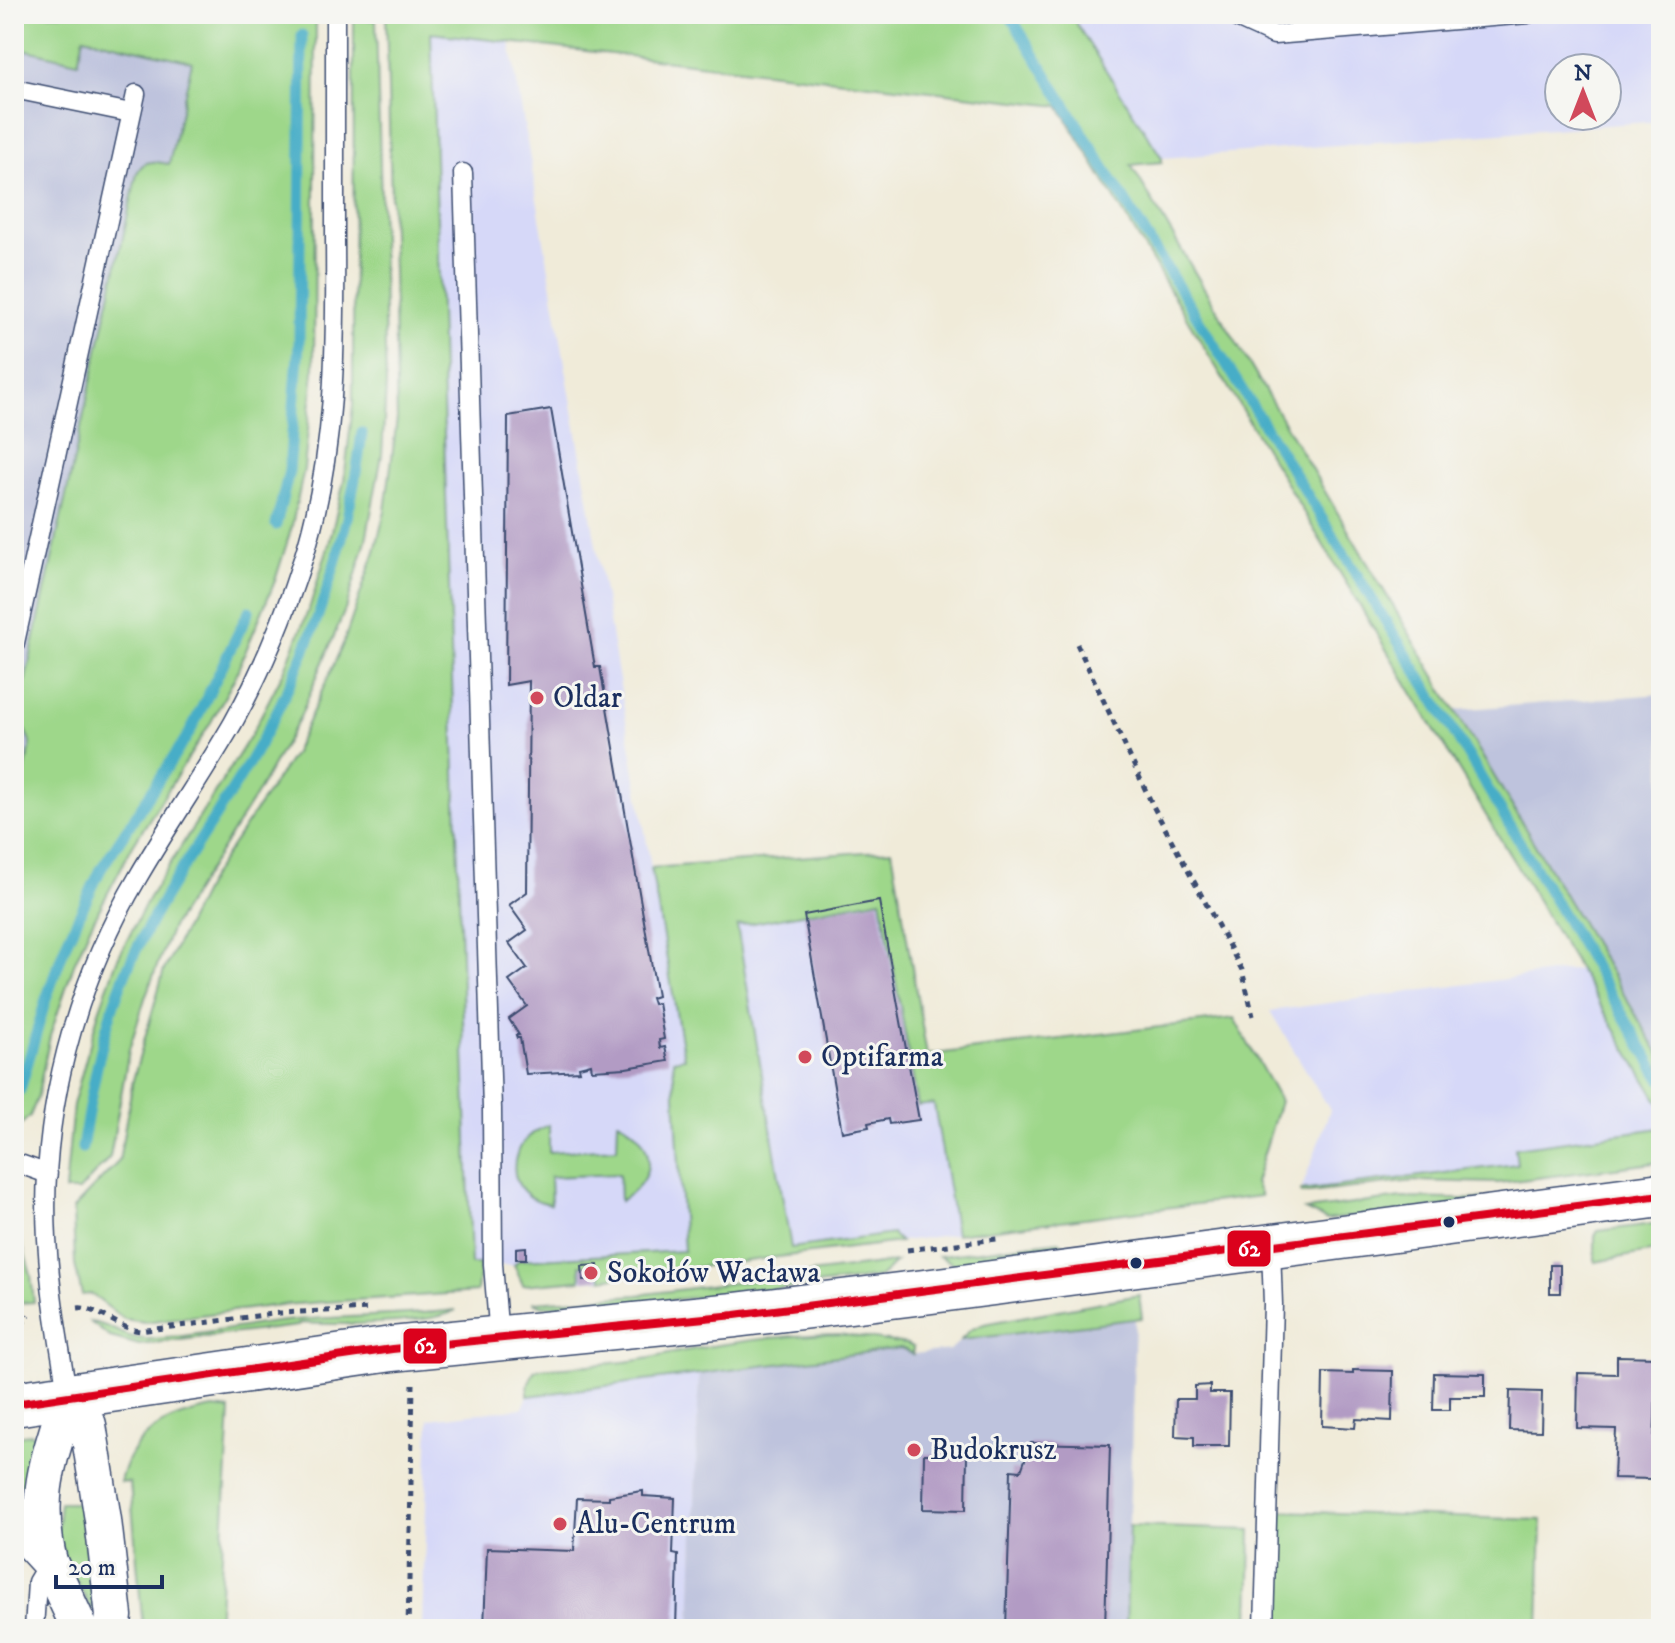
<svg xmlns="http://www.w3.org/2000/svg" width="1675" height="1643" viewBox="0 0 1675 1643" font-family="'IM FELL DW Pica',serif">
  <style>
    .built { fill: #d6d8f8; fill-rule: evenodd }
    .industrial { fill: #bec3dd }
    .green { fill: #9ed78a; stroke: #5c8374; stroke-width: 2 }
    .lines { fill: none; stroke-linecap: round; stroke-linejoin: round }
    .stream { stroke: #47adc7; stroke-width: 11 }
    .building { fill: #b29bc4 }
    .service-casing { stroke: #3b4b70; stroke-width: 21 }
    .minor-casing { stroke: #3b4b70; stroke-width: 39 }
    .tertiary-casing { stroke: #3b4b70; stroke-width: 47 }
    .path { stroke: #3b4b70; stroke-width: 5; stroke-dasharray: 6 6; stroke-linecap: butt }
    .service { stroke: #fff; stroke-width: 18 }
    .minor { stroke: #fff; stroke-width: 36 }
    .tertiary { stroke: #fff; stroke-width: 44 }
    .bus-1-casing { stroke: #f6f6f2; stroke-width: 14 }
    .bus-1 { stroke: #db011c; stroke-width: 8 }
    .poi-dot { fill: #d1495b; stroke: #f6f6f2; stroke-width: 3 }
    .bus-dot { fill: #1b2f5e; stroke: #f6f6f2; stroke-width: 3 }
    .labels { text-anchor: middle; dominant-baseline: central; stroke-width: 6; stroke-linejoin: round; paint-order: stroke }
    .poi-label { font-size: 30px; fill: #1b2f5e; stroke: #f6f6f2; text-anchor: start }
    .line-badge { stroke: #f6f6f2; stroke-width: 3 }
    .badge-label { font-size: 22px; text-anchor: middle; font-weight: bold; fill: #fff }
  </style>
  <rect width="100%" height="100%" fill="#f6f6f2"/>
  <filter id="ink" filterUnits="userSpaceOnUse"><feTurbulence type="fractalNoise" baseFrequency=".0125" numOctaves="2"/><feDisplacementMap in="SourceGraphic" scale="16" xChannelSelector="R" yChannelSelector="G"/><feConvolveMatrix kernelMatrix="1 2 1 2 8 2 1 2 1" color-interpolation-filters="sRGB"/></filter>
  <filter id="wash" filterUnits="userSpaceOnUse"><feTurbulence type="fractalNoise" baseFrequency=".006" numOctaves="4" result="noise"/><feDisplacementMap in="SourceGraphic" scale="32" xChannelSelector="R" yChannelSelector="G"/><feGaussianBlur stdDeviation="1.8" result="paint"/><feColorMatrix in="noise" values="0 0 0 0 0 0 0 0 0 0 0 0 0 0 0 0 0 1.4 0 .05"/><feComposite in="paint" operator="in"/></filter>
  <g filter="url(#wash)">
    <rect width="100%" height="100%" fill="#f0ebd9"/>
    <g class="built">
      <path d="M1070 14H1661V121L1162 158ZM1559 68H1607V116H1559Z"/>
      <polygon points="431,33 510,42 651,867 892,850 956,1234 602,1279 523,1285 513,1265 472,1265"/>
      <polygon points="1580,969 1661,1106 1661,1128 1516,1148 1517,1164 1301,1191 1330,1110 1270,1011"/>
      <polygon points="699,1374 691,1629 422,1629 429,1419 523,1408 528,1396"/>
    </g>
    <g class="industrial">
      <polygon points="14,14 219,14 14,1023"/>
      <polygon points="1661,694 1661,1057 1456,710"/>
      <polygon points="1135,1318 1126,1629 691,1629 699,1374 901,1348 913,1354 950,1350 961,1340"/>
    </g>
    <g class="green">
      <path d="M14 14H270L316 19 314 371 304 469 291 530 275 581 234 679 211 722 133 845 90 927 74 964 50 1036 37 1099 30 1116 14 1131V820L31 744 18 714 137 173C144 158 155 162 169 164L192 62 84 37 78 62 14 47Z"/>
      <polygon points="386,14 1070,14 1162,158 1162,162 1131,165 1661,1057 1661,1106 1059,106 431,33 471,1264 480,1264 477,1292 280,1305 145,1322 124,1319 91,1294 82,1295 75,1265 73,1209 119,1161 133,1080 164,970 209,880 294,753 343,644 375,551 385,511 397,419"/>
      <polygon points="354,20 376,20 386,385 382,455 366,540 347,605 300,717 256,795 172,927 146,995 129,1050 110,1157 79,1191 65,1191 73,1105 99,1011 117,960 148,899 251,735 284,671 310,606 329,544 344,481 353,405"/>
      <polygon points="892,850 927,1055 1234,1018 1280,1101 1255,1183 1261,1196 956,1234 934,1104 918,1106 881,899 737,926 791,1248 892,1234 900,1242 602,1279 599,1265 580,1265 581,1280 523,1285 514,1265 519,1260 684,1251 673,1060 684,1058 651,868"/>
      <path d="M618 1121C658 1140 658 1180 620 1201L619 1174 550 1177 551 1204C502 1197 503 1141 549 1125V1152L617 1148Z"/>
      <polygon points="1661,1128 1661,1162 1498,1183 1414,1181 1301,1194 1301,1191 1517,1164 1515,1148"/>
      <polygon points="1402,1198 1500,1200 1326,1220 1305,1210"/>
      <polygon points="14,1216 31,1275 34,1302 16,1303 14,1309"/>
      <polygon points="1661,1223 1661,1250 1595,1262 1595,1236 1598,1231"/>
      <polygon points="1059,1241 1065,1246 1065,1253 959,1267 939,1256"/>
      <polygon points="896,1262 880,1277 834,1283 652,1302 543,1306 533,1302 638,1295"/>
      <polygon points="1139,1295 1142,1318 961,1340 970,1330 984,1324"/>
      <path d="M456 1310C434 1325 331 1325 300 1323L297 1326 139 1345 110 1337 90 1322C109 1323 125 1340 149 1339 198 1337 247 1324 296 1320 349 1316 403 1316 456 1310Z"/>
      <path d="M839 1334 907 1344 913 1347V1354L901 1348 528 1396V1386L534 1371 540 1369C576 1365 615 1365 650 1358 712 1344 775 1335 839 1334Z"/>
      <path d="M214 1408 230 1410 218 1629H143L130 1483 120 1482C131 1433 167 1416 214 1408Z"/>
      <polygon points="31,1434 38,1437 28,1485 21,1493 14,1493 14,1436"/>
      <polygon points="60,1503 79,1503 94,1607 92,1611 67,1563 57,1534"/>
      <polygon points="1281,1511 1542,1520 1539,1629 1278,1629"/>
      <polygon points="1129,1526 1251,1530 1249,1629 1126,1629"/>
    </g>
    <g class="lines">
      <g class="stream">
        <polyline points="1009,14 1442,712 1661,1079"/>
        <polyline points="276,525 289,471 299,344 302,35"/>
        <polyline points="20,1090 46,999 67,941 101,869 190,732 249,611"/>
        <path d="M82 1148C92 1088 102 1029 126 972 155 905 197 846 236 784 302 679 347 556 362 433"/>
      </g>
    </g>
    <g id="blocks">
      <g class="building">
        <polygon points="551,409 595,667 600,667 657,996 651,998 653,1004 658,1003 664,1039 659,1040 660,1048 665,1047 668,1061 626,1068 592,1070 591,1064 579,1067 580,1071 526,1074 520,1038 517,1038 516,1035 519,1035 509,1019 527,1006 509,981 527,968 509,943 527,930 509,905 527,892 529,681 506,685 508,416"/>
        <polygon points="879,901 919,1120 889,1124 888,1119 868,1123 869,1127 842,1132 804,915"/>
        <polygon points="526,1247 526,1259 516,1259 516,1248"/>
        <polygon points="598,1265 599,1279 583,1280 582,1266"/>
        <rect x="1550" y="1265" width="10" height="28"/>
        <polygon points="1617,1356 1657,1357 1653,1479 1614,1478 1616,1429 1577,1428 1578,1373 1617,1374"/>
        <polygon points="1353,1370 1393,1371 1392,1421 1356,1419 1355,1428 1322,1426 1323,1373 1353,1374"/>
        <polygon points="1434,1373 1485,1374 1485,1397 1450,1397 1450,1410 1433,1410"/>
        <polygon points="1210,1385 1210,1393 1230,1393 1229,1446 1194,1446 1194,1437 1175,1436 1176,1399 1195,1399 1195,1386"/>
        <polygon points="1510,1391 1542,1392 1541,1431 1509,1430"/>
        <polygon points="1031,1443 1110,1445 1105,1629 1006,1629 1011,1470 1021,1471"/>
        <polygon points="924,1454 967,1454 966,1510 923,1509"/>
        <polygon points="643,1491 643,1496 675,1498 673,1554 678,1555 676,1629 484,1629 487,1548 574,1551 577,1498 609,1499 609,1496"/>
      </g>
    </g>
  </g>
  <g filter="url(#ink)">
    <use href="#blocks" fill-opacity="0" stroke="#3b4b70" stroke-width="2"/>
    <g class="lines">
      <defs>
        <g id="service">
          <polyline points="1228,14 1274,35 1528,14"/>
          <polyline points="14,89 131,113"/>
          <polyline points="463,173 492,1109 493,1264 499,1338"/>
          <polyline points="14,647 136,94"/>
          <polyline points="14,1162 48,1174"/>
          <path d="M68 1397C59 1344 50 1292 47 1239 40 1114 75 984 138 877 168 825 203 775 233 723 262 671 286 613 304 556 336 453 336 345 335 239 335 164 335 89 335 14"/>
          <polyline points="34,1629 37,1582 49,1562"/>
          <polyline points="1264,1629 1273,1304 1271,1248"/>
        </g>
        <g id="minor">
          <polyline points="68,1397 88,1425 103,1520 114,1616 112,1629"/>
          <polyline points="14,1524 49,1562 80,1629"/>
          <path d="M49 1562C33 1493 49 1461 68 1397"/>
        </g>
        <polyline id="tertiary" points="14,1404 392,1349 735,1315 924,1292 1661,1195"/>
      </defs>
      <use href="#service" class="service-casing"/>
      <use href="#minor" class="minor-casing"/>
      <use href="#tertiary" class="tertiary-casing"/>
      <g class="path">
        <polyline points="1077,644 1153,806 1242,970 1253,1016"/>
        <polyline points="907,1250 997,1239"/>
        <path d="M78 1308C96 1306 117 1328 140 1331L280 1313 369 1309"/>
        <polyline points="14,1335 29,1315"/>
        <polyline points="408,1629 413,1384"/>
      </g>
      <use href="#service" class="service"/>
      <use href="#minor" class="minor"/>
      <use href="#tertiary" class="tertiary"/>
      <defs>
        <polyline id="bus-1" points="14,1404 392,1349 735,1315 1661,1195"/>
      </defs>
      <use href="#bus-1" class="bus-1-casing"/>
      <use href="#bus-1" class="bus-1"/>
    </g>
  </g>
  <g class="poi-dot">
    <circle cx="537" cy="698" r="8"/>
    <circle cx="805" cy="1057" r="8"/>
    <circle cx="591" cy="1273" r="8"/>
    <circle cx="914" cy="1450" r="8"/>
    <circle cx="560" cy="1524" r="8"/>
  </g>
  <g class="bus-dot">
    <circle cx="1449" cy="1222" r="7"/>
    <circle cx="1136" cy="1263" r="7"/>
  </g>
  <g class="labels">
    <g class="poi-label">
      <text x="553" y="698">Oldar</text>
      <text x="821" y="1057">Optifarma</text>
      <text x="607" y="1273">Sokołów Wacława</text>
      <text x="930" y="1450">Budokrusz</text>
      <text x="576" y="1524">Alu-Centrum</text>
    </g>
  </g>
  <g class="line-badge">
    <rect x="1226" y="1229" width="46" height="39" rx="8" fill="#db011c"/>
    <rect x="402" y="1327" width="46" height="38" rx="8" fill="#db011c"/>
  </g>
  <g class="badge-label">
    <text x="1249" y="1256">62</text>
    <text x="425" y="1353">62</text>
  </g>
  <rect width="1675" height="1643" fill="none" stroke="#f6f6f2" stroke-width="48"/>
  <g transform="translate(1583 92)"><circle r="38" fill="#f6f6f2" stroke="#9ea6b7" stroke-width="2"/>
  <path d="M0-6L14 30L0 20L-14 30Z" fill="#d1495b"/>
  <text y="-12" font-size="22" font-weight="bold" text-anchor="middle" fill="#1b2f5e">N</text>
  </g>
  <path d="M56 1575v12h106v-12" fill="none" stroke="#1b2f5e" stroke-width="4"/>
  <text x="68" y="1575" font-size="24" fill="#1b2f5e" stroke="#f6f6f2" stroke-width="6" paint-order="stroke">20 m</text>
</svg>
